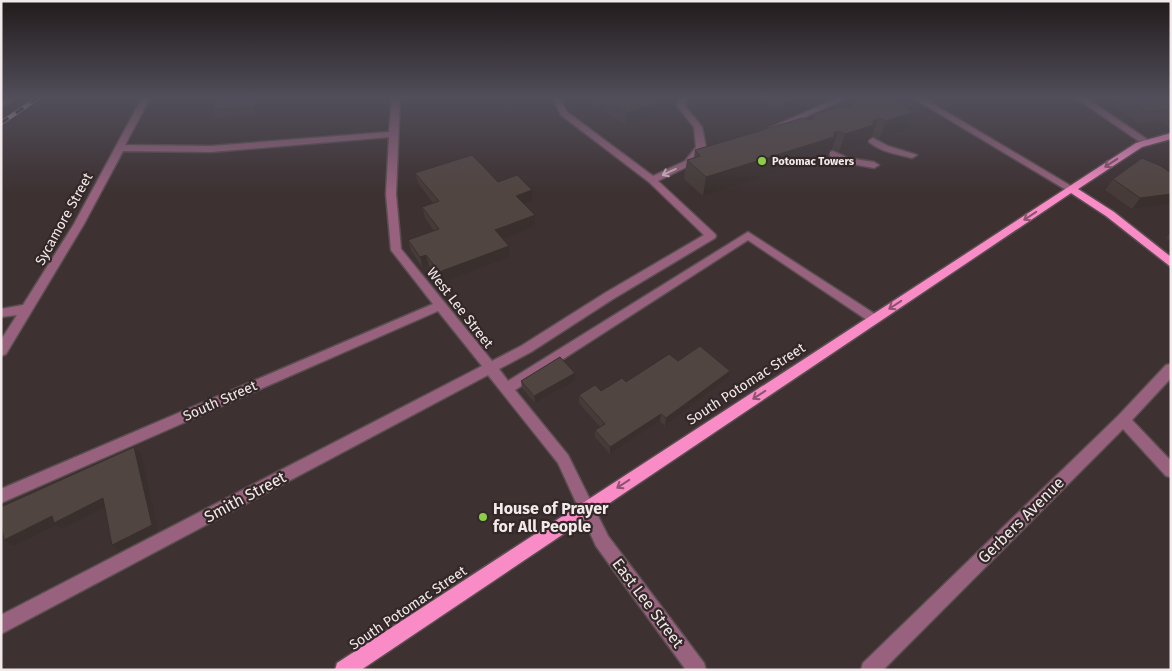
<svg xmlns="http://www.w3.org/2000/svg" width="1172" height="671" viewBox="0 0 1172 671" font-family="'Fira Sans',sans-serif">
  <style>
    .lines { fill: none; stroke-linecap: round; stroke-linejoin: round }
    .minor-casing { stroke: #5a4e4f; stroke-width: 3 }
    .major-casing { stroke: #5a4e4f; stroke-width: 3 }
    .minor { fill: #98627e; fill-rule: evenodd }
    .major { fill: #f98cc6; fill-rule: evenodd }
    .rail-casing { stroke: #bcb3b4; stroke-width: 4.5 }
    .rail { stroke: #332728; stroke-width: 3; stroke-dasharray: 9; stroke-linecap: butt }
    .wall { fill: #463b38 }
    .shaded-wall { fill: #39302e }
    .building { fill: #514541; stroke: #39302e }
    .oneway { stroke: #8c546f }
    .oneway2 { stroke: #d2bac4 }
    .poi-dot { fill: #8ace47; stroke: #332728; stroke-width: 2 }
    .labels { text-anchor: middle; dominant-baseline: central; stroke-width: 4.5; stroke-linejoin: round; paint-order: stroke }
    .far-poi-label { font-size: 11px; font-weight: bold; fill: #f1e9ea; stroke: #332728; text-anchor: start }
    .street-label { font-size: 14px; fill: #f1e9ea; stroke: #332728 }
    .near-street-label { font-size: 16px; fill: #f1e9ea; stroke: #332728 }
    .near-poi-label { font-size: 16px; font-weight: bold; fill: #f1e9ea; stroke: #332728; text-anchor: start }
  </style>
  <rect width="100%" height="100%" fill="#3d3132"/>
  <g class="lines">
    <defs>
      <g id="minor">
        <polygon points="6,98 15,98 1,107 1,101"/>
        <polygon points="142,98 150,98 125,145 211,146 389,132 392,98 400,98 396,194 401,249 492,361 521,346 605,293 704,235 649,182 561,115 552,98 560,98 567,112 653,176 685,161 696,147 694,127 677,106 679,98 691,98 686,101 685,106 702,127 706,147 699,155 707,157 658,181 715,234 716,236 715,238 613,299 531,352 499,369 508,381 748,232 878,316 880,319 878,322 870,322 748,240 515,390 568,455 608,536 704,663 706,670 686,670 596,546 558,463 488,375 1,634 1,615 482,366 438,311 1,503 1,489 433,304 391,250 386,194 389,137 211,152 123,151 84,224 6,354 1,356 1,340 17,315 1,317 1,309 23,305 74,224"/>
        <polygon points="837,98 848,98 772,132 765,130"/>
        <polygon points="913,98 923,98 1076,189 1074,191 1068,191"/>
        <polygon points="1076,98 1086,98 1151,142 1143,144"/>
        <path d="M873 138 888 146 917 155 912 158C897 154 880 152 868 141Z"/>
        <polygon points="833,151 848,158 874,162 879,165 874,168 842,162 830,156 830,152"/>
        <polygon points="1171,364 1171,378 1132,420 1171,461 1171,477 1166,476 1123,429 883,670 861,670 863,663 1118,416 1166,365"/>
      </g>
      <polygon id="major" points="1171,133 1171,139 1142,147 1078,189 1114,212 1171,257 1171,267 1106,216 1071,193 361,670 335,670 337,663 1136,143"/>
    </defs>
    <use href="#minor" class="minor-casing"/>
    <use href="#major" class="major-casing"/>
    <use href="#minor" class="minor"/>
    <use href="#major" class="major"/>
    <defs>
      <polyline id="rail" points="1,123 38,98"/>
    </defs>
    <use href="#rail" class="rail-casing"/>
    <use href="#rail" class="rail"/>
  </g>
  <g class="wall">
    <polygon points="261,98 256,114 216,117 213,110"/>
    <polygon points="587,98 654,98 660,102 659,115 626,126"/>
    <polygon points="759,98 813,98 783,112 759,100"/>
    <polygon points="1108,98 1171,98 1171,128 1160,121 1140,123 1117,108 1119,105"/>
    <polygon points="884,99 914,112 907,130 879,139 872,136 869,138 867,143 839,152 832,149 830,150 828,156 703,196 684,179 687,160 694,158 695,150 812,120 851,108"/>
    <polygon points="415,173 498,182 532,190 533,201 524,204 535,215 535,226 503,238 510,257 441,283 429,266 423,268 411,251 408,240 434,231 425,218 422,207 433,203 418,183"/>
    <polygon points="1171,173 1171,204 1132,209 1105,190 1113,179"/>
    <polygon points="1171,232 1171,242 1166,238"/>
    <polygon points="678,361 728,378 665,426 660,421 610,454 595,437 595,430 600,427 579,403 579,395 601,391"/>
    <polygon points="575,373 575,381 535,403 522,388 521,381"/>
  </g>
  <g class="shaded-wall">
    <polygon points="256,98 261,98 256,114 253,107"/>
    <polygon points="794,98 813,98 783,112 786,102"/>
    <polygon points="660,102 659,115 626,126 627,113"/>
    <polygon points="914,112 907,130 879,139 886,121"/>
    <polygon points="878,118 872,136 869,138 867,143 839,152 845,134"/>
    <polygon points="838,131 832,149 830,150 828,156 703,196 706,177"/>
    <polygon points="532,190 533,201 517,206 516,196"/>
    <polygon points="1171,194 1171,204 1132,209 1140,198"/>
    <polygon points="535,215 535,226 497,241 495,230"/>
    <polygon points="509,246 510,257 441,283 439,272"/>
    <polygon points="426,255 429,266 423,268 420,257"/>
    <polygon points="730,371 728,378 665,426 666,418"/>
    <polygon points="575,373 575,381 535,403 534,396"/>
    <polygon points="661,414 660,421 610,454 610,447"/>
    <polygon points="134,447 141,454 158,531 119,551 112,545"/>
    <polygon points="103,498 110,505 62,529 56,525 13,546 4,540 52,516"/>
  </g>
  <g class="building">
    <polygon points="218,98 256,98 253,107 213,110"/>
    <polygon points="605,98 654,98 660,102 627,113"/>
    <polygon points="778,98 794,98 786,102"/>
    <polygon points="870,98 881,98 884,99 890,98 914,112 886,121 878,118 873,121 874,125 845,134 838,131 834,133 834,137 706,177 687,160 700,156 695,150 803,118 812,120 814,114 842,106 851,108 853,103"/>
    <polygon points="1126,98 1171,98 1171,112 1168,110 1148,112"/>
    <polygon points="472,155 498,182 517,175 532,190 516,196 535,215 495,230 509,246 439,272 426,255 420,257 408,240 439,229 422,207 439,201 415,173"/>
    <polygon points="1142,158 1161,166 1171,173 1171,194 1140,198 1113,179"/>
    <polygon points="700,346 730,371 666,418 661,414 610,447 595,430 605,424 579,395 595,385 601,391 622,378 626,382 669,354 678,361"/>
    <polygon points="560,357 575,373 534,396 521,381"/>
    <polygon points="134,447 152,525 112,545 103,498 54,523 52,516 4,540 1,523 1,507"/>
  </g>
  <defs><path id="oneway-shaft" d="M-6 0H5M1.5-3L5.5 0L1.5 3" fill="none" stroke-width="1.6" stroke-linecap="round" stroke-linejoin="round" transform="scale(1.25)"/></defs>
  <g class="oneway">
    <use href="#oneway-shaft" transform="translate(1111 163) rotate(147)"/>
    <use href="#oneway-shaft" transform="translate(1030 216) rotate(147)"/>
    <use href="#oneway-shaft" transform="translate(895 305) rotate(147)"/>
    <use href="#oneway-shaft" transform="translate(759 395) rotate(147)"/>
    <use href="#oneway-shaft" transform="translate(623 484) rotate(147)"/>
  </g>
  <use class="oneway2" href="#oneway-shaft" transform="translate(669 172) rotate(155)"/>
  <linearGradient id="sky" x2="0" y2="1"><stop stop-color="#221b1c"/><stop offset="0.51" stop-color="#514e5a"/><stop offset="1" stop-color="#514e5a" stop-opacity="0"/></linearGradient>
  <rect width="1172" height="192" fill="url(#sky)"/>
  <g class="poi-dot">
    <circle cx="762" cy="161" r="5"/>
    <circle cx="483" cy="517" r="5"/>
  </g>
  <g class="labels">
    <g class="far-poi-label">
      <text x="772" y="161">Potomac Towers</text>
    </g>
    <g class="street-label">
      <text transform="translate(64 219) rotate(-61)">Sycamore Street</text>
      <text transform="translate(460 308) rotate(52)">West Lee Street</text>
      <text transform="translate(746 384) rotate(-33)">South Potomac Street</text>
      <text transform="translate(220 401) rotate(-24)">South Street</text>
      <text transform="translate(408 608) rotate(-34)">South Potomac Street</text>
    </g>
    <g class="near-street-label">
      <text transform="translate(245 497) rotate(-28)">Smith Street</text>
      <text transform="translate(1021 520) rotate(-45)">Gerbers Avenue</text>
      <text transform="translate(648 603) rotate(53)">East Lee Street</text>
    </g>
    <g class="near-poi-label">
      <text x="493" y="508">House of Prayer<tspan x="493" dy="18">for All People</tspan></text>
    </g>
  </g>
  <rect width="1172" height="671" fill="none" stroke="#f1e9ea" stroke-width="5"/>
</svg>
